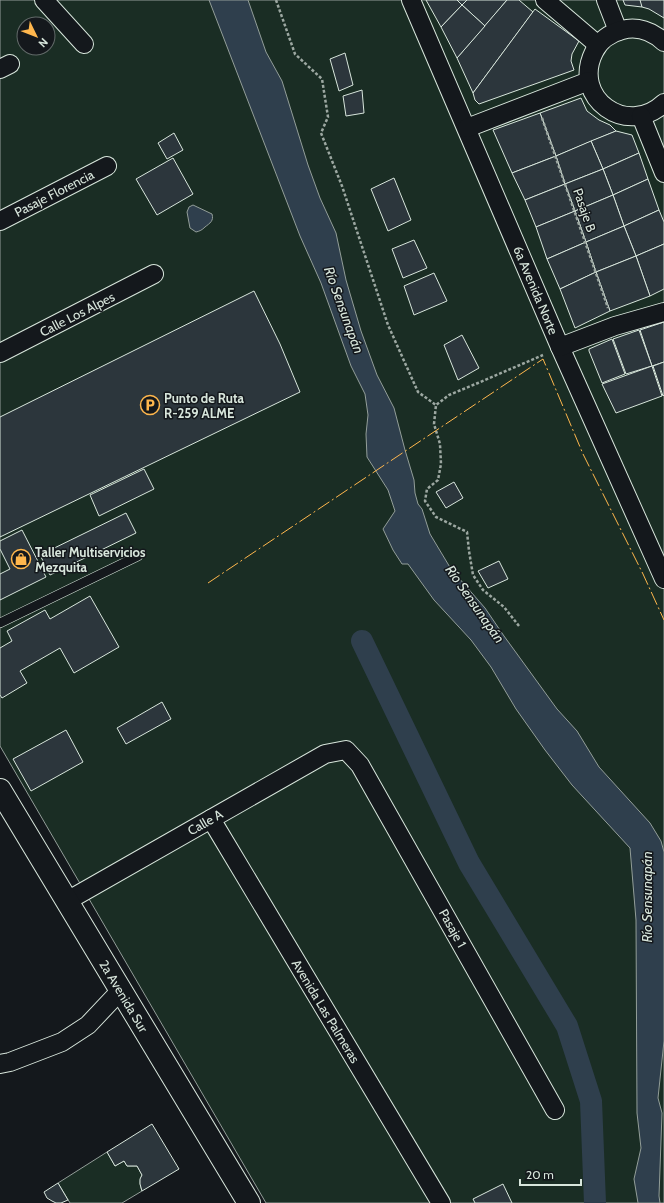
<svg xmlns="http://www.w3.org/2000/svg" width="664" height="1203" viewBox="0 0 664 1203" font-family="Cabin,sans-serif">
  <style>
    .green { fill: #1a2d24; stroke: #939e99; fill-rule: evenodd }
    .water { fill: #2f3f4d; stroke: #939e99 }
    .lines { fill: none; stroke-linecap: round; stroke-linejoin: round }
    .canal { stroke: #2f3f4d; stroke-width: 22 }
    .building { fill: #2c363c; stroke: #d8e6dc }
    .service-casing { stroke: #d8e6dc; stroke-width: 10 }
    .minor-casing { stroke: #d8e6dc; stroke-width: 20 }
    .tertiary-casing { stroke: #d8e6dc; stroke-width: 24 }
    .path { stroke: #9da8a2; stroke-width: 2.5; stroke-dasharray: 3 2; stroke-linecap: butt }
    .service { stroke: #14181c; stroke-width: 9 }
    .minor { stroke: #14181c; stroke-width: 18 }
    .tertiary { stroke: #14181c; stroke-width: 22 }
    .power { stroke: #ffb74d; stroke-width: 1; stroke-dasharray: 14 3 2 3; stroke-linecap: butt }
    .labels { text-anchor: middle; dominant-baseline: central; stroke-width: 3; stroke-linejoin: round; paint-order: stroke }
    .street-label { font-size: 13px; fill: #d8e6dc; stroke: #14181c }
    .poi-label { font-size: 13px; font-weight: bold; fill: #d8e6dc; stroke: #14181c; text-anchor: start }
    .water-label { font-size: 14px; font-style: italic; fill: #d8e6dc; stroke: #14181c }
  </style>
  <rect width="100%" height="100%" fill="#14181c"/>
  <g class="green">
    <path d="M0 0H664V1203H266L0 746ZM24 24H48V48H24Z"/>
    <path d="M107 1152 115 1166 124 1161 127 1166H137L142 1175C139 1181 140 1185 142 1191L122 1203H70L58 1183Z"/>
  </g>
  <g class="water">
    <polygon points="209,0 248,0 266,52 282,81 308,165 320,198 336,233 346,280 361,331 377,375 394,408 405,450 414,480 415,493 418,504 422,509 430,534 451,569 485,608 504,636 557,709 577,731 599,767 650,823 661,841 664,852 664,1041 658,1098 662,1113 659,1196 660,1203 638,1203 634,1179 641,1148 637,1113 636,920 630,848 572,785 545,750 516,709 491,667 471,640 434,600 408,564 402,564 393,550 383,529 395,511 388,490 367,457 366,434 368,415 365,394 351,366 321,283 300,236"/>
    <path d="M193 205 212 214C214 221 210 223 205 227 202 230 200 231 196 232L190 228 187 212 189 207Z"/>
  </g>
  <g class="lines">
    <polyline class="canal" points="362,641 469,863 567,1026 591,1101 595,1203"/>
  </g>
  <g class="building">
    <polygon points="426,0 457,0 462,5 441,27"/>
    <polygon points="457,0 467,0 462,5"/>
    <polygon points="467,0 507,0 485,26 462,5"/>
    <polygon points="507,0 519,0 533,12 473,93 457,58"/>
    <polygon points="623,0 641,0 642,7 625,5"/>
    <polygon points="640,0 664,0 664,18 649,9 642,7"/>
    <polygon points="462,5 485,26 457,58 441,27"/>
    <polygon points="535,9 579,41 572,54 571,61 574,70 479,104 475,100 473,93"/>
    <polygon points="345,53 353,85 339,91 330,59"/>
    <polygon points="362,90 364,113 346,116 343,96"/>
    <polygon points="581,98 587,111 599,120 610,125 616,131 556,156 540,113"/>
    <polygon points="540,113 556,156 512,173 493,130"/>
    <polygon points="616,131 632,135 639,153 603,169 591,141"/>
    <polygon points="174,133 183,150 167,159 158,143"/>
    <polygon points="591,141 603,169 565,184 556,156"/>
    <polygon points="639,153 648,179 613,195 603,169"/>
    <polygon points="556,156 565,184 525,200 512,173"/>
    <polygon points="173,158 193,194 157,215 136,179"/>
    <polygon points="603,169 613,195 575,211 565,184"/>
    <polygon points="394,178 411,220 388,231 371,189"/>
    <polygon points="648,179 659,210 624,226 613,195"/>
    <polygon points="565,184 575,211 536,227 525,200"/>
    <polygon points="613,195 624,226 586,242 575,211"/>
    <polygon points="659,210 664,222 664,244 636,256 624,226"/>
    <polygon points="575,211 586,242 547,259 536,227"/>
    <polygon points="624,226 636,256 596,272 586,242"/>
    <polygon points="414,240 427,268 403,278 392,249"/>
    <polygon points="586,242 596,272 560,289 547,259"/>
    <polygon points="664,244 664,289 650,296 636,256"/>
    <polygon points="636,256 650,296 610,311 596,272"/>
    <polygon points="596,272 610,311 575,328 560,289"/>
    <polygon points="434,273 447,301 414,315 404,286"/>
    <polygon points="254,291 280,344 300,392 0,537 0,417"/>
    <polygon points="664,322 664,362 652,366 640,330"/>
    <polygon points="639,330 652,366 626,374 613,339"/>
    <polygon points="462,335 479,368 458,380 444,345"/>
    <polygon points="612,339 625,374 602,383 589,351 589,349"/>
    <polygon points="664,362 664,395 663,396 653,366"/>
    <polygon points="652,366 662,396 616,413 602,384"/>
    <polygon points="144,469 154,489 99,516 90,495"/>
    <polygon points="454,482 463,498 446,508 436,492"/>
    <polygon points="126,513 136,533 50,575 40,555"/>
    <polygon points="22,530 46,577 0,600 0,574 10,569 0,549 0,541"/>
    <polygon points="499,561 508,579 488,588 478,571"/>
    <polygon points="90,596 119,647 74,673 60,648 20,671 27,683 2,698 0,695 0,648 12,641 7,631 45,610 50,619"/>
    <polygon points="162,702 171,719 126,744 117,728"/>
    <polygon points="66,730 83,762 31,791 13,759"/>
    <polygon points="152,1124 179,1169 142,1191 140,1184 140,1179 142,1175 137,1166 127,1166 124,1161 115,1166 107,1152"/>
    <polygon points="58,1183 68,1200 61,1203 56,1203 52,1201 47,1198 44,1192"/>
    <polygon points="503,1184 512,1203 475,1203 473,1199"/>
  </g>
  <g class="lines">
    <defs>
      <polyline id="service" points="0,623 138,556"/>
      <g id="minor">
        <polyline points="44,0 84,44"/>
        <polyline points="411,0 560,347 664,579"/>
        <polyline points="545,0 598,45"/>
        <polyline points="606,0 618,31"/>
        <path d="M664 42C652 31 637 26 622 30 610 33 599 41 594 52 571 98 627 138 664 103"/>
        <polyline points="0,69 10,64"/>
        <polyline points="641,116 664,173"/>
        <polyline points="467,128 589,81"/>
        <polyline points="0,221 107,166"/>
        <polyline points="560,347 615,326 664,312"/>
        <polyline points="0,353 154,274"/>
        <polyline points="211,819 441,1203"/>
        <polyline points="67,901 325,754 346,750 360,765 555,1110"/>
        <polyline points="0,1064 10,1062 62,1042 88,1025 121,990"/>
      </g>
      <polyline id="tertiary" points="0,790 249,1203"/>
    </defs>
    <use href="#service" class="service-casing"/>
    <use href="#minor" class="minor-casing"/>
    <use href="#tertiary" class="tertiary-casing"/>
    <g class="path">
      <polyline points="276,0 295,54 322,79 328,117 321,133 342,186 388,325 418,392 436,405"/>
      <polyline points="542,118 608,308"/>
      <polyline points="519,626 504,607 483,590 473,575 469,551 467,532 436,517 425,501 427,489 438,480 441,464 440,444 434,424 436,405 449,395 478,383 543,355"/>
    </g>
    <use href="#service" class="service"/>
    <use href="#minor" class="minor"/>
    <use href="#tertiary" class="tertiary"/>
    <polyline class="power" points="208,583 543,359 583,454 643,574 664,620"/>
  </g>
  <defs>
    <symbol id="parking-ring" viewBox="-11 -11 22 22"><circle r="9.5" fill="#14181c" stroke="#ffb74d" stroke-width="1.5"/><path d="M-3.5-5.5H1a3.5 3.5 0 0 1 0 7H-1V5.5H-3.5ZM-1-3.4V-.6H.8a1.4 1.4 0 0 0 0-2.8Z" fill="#ffb74d"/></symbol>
    <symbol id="shop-ring" viewBox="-11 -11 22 22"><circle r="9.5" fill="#14181c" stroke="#ffb74d" stroke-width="1.5"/><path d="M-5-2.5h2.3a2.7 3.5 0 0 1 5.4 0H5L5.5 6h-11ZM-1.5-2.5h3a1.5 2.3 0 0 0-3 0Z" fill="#ffb74d"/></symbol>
  </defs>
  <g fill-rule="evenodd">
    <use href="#parking-ring" x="139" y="394" width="22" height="22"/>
    <use href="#shop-ring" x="10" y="548" width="22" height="22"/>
  </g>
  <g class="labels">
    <g class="street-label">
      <text transform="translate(54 193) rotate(-27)">Pasaje Florencia</text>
      <text transform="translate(585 210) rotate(71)">Pasaje B</text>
      <text transform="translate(536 290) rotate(67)">6a Avenida Norte</text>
      <text transform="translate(77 314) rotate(-27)">Calle Los Alpes</text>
      <text transform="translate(205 822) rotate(-30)">Calle A</text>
      <text transform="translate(453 928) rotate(61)">Pasaje 1</text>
      <text transform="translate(124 996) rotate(59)">2a Avenida Sur</text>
      <text transform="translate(326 1011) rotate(59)">Avenida Las Palmeras</text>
    </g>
    <g class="poi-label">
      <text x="164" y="398">Punto de Ruta<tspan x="164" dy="15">R-259 ALME</tspan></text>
      <text x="35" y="552">Taller Multiservicios<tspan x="35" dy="15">Mezquita</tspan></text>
    </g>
    <g class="water-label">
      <text transform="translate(344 310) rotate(70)">Río Sensunapán</text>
      <text transform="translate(475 604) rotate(55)">Río Sensunapán</text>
      <text transform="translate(647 897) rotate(-90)">Río Sensunapán</text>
    </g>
  </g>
  <g transform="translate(36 36) rotate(133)"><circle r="19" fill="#14181c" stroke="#626a69"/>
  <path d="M0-3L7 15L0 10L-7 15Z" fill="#ffb74d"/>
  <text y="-6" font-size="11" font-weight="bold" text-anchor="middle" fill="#d8e6dc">N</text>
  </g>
  <path d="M520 1179v6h61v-6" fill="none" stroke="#d8e6dc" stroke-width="2"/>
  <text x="526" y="1179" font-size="12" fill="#d8e6dc" stroke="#14181c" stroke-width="3" paint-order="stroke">20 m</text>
</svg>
